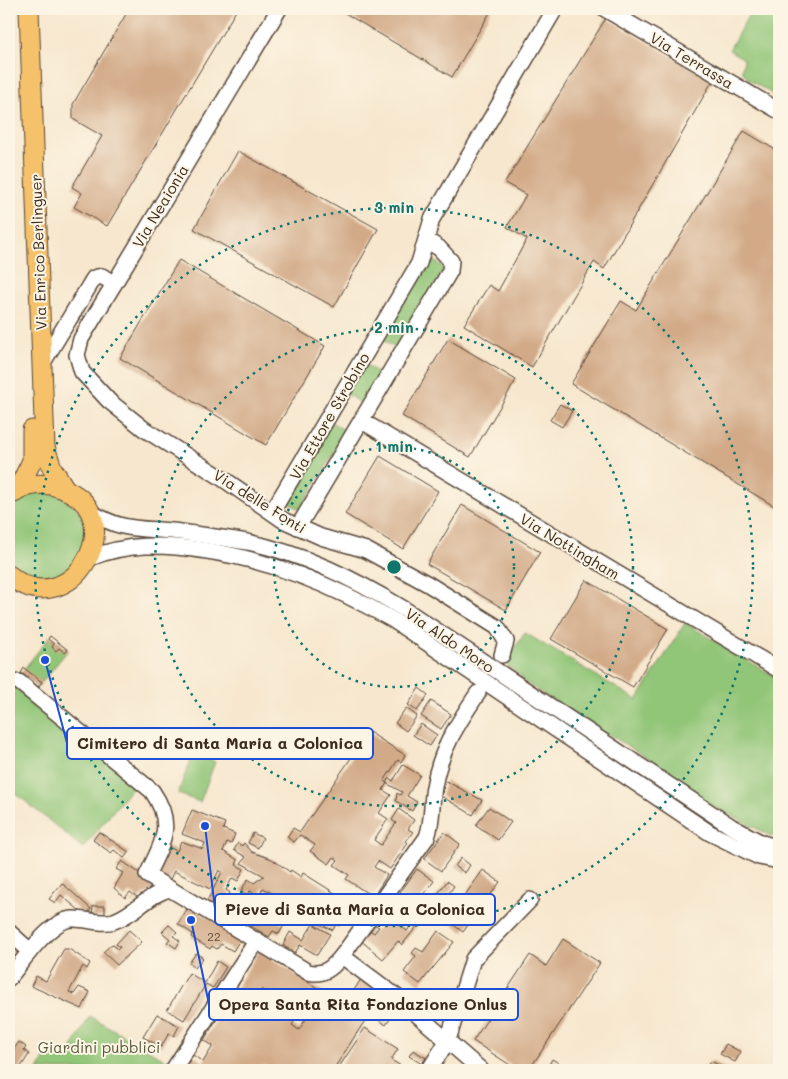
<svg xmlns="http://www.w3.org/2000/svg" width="788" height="1079" viewBox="0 0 788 1079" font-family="Mali,sans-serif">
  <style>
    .green { fill: #91c577; stroke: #66784a }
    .building { fill: #d2aa88; fill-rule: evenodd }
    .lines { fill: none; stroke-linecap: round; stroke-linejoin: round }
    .minor-casing { stroke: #574638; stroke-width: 18 }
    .major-casing { stroke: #574638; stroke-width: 21 }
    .minor { stroke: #fff; stroke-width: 15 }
    .major { stroke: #f5c16b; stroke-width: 19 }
    .ring { fill: none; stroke: #0f766e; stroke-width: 2.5; stroke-dasharray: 2.5 5 }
    .labels { text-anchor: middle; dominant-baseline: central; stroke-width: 4; stroke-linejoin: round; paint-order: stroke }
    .number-label { font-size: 12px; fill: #614a38 }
    .street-label { font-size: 15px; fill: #3b2a1e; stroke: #fcf5e5 }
    .park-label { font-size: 15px; fill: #555839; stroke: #fcf5e5 }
    .centre { fill: #0f766e; stroke: #fcf5e5; stroke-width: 2.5 }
    .ring-label { font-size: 15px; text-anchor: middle; font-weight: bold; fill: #0f766e; stroke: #fcf5e5; stroke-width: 4; stroke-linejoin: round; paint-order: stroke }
    .leader { fill: none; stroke: #1d4ed8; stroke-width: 2 }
    .callout-dot { fill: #1d4ed8; stroke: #fcf5e5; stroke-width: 2 }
    .callout { fill: #fcf5e5; stroke: #1d4ed8; stroke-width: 2 }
    .callout-label { font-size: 16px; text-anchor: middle; font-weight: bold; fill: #3b2a1e }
  </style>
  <rect width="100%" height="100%" fill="#fcf5e5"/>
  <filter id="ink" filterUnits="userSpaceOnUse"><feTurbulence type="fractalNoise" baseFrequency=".02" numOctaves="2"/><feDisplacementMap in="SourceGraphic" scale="10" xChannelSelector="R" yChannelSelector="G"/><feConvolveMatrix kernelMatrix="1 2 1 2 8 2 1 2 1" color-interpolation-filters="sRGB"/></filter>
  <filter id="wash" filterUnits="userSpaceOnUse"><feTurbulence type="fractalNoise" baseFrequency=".0096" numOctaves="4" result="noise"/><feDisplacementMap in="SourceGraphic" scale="20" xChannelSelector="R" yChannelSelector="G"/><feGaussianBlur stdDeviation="1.12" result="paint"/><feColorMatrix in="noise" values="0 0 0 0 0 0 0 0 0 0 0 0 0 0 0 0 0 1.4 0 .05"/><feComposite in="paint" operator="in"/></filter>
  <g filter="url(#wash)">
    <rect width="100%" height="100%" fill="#f7e7ce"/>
    <g class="green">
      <polygon points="752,9 779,9 779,98 749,80 742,71 744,59 729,50"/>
      <polygon points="429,258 445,268 397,349 381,339"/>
      <polygon points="365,364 381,375 363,405 347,394"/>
      <polygon points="331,422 347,432 300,509 284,500"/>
      <polygon points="41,492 57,494 70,502 81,513 86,526 84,554 66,576 38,582 9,566 9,508 26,495"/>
      <path d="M685 623 779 679V839C758 832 741 817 720 811L663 773 658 765 609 734 602 733 522 680 520 675 507 665 506 661 525 633 637 700Z"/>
      <polygon points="50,636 68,650 38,687 21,673"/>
      <polygon points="10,683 135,784 83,848 9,788"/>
      <polygon points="193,753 215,762 200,802 178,794"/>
      <polygon points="90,1016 169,1062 164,1070 38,1070 48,1051 65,1060"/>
    </g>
    <g id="blocks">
      <g class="building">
        <polygon points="129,9 237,9 107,226 74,207 82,193 72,187 102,136 73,119 73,104"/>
        <polygon points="338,9 492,9 452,77"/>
        <polygon points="606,18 713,80 604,269 594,262 532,367 464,325 489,285 498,291 527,239 507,227 526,195 505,183"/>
        <polygon points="744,131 779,152 779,509 571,384 621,301 636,310"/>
        <polygon points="238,151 378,229 334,307 194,229"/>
        <polygon points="179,260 325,346 266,445 120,358"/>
        <polygon points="448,339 516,380 470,457 402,416"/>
        <polygon points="560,404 572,411 562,427 550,420"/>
        <polygon points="380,456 438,491 403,549 345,514"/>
        <polygon points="462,505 540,552 506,610 427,564"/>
        <polygon points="586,580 668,629 633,687 551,639"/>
        <polygon points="50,636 68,650 65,653 59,648 56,651 52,647 54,644 48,639"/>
        <polygon points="24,668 42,682 38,687 21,673"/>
        <polygon points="419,688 428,695 417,711 408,705"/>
        <polygon points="431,701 451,714 441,729 421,716"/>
        <polygon points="406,708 417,716 406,731 395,723"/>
        <polygon points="421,724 437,735 430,746 413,735"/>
        <polygon points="369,732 405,755 401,762 398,760 384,781 387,783 383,790 391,795 379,813 388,819 374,840 381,845 396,823 392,820 399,809 414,820 408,829 413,832 406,841 408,843 390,869 378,861 374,867 387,875 373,897 346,879 349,875 334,865 338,860 334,857 329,864 310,851 315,845 300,835 294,842 287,837 293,828 300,832"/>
        <polygon points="403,765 420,775 407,796 417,802 412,811 396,801 397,793 400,795 402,792 386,783 389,778 393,781"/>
        <polygon points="446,781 482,800 473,815 441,796"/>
        <polygon points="489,807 511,822 498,840 476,825"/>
        <polygon points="192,810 225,823 223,829 235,834 231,844 227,842 223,851 238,860 236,865 244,869 238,881 232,878 226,890 230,893 217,911 205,905 222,872 219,870 210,889 174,871 168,883 153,876 166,846 177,851 181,841 203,849 205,843 182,834"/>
        <polygon points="99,832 129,852 124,858 114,850 111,853 93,840"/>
        <polygon points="444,832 460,844 441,871 424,859"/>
        <polygon points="253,833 263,838 258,848 248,843"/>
        <polygon points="238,843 242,846 244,843 252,852 272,859 290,872 291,870 301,877 303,873 357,907 349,920 344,918 339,926 336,924 333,930 307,919 309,914 263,888 259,896 250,891 247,894 241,891 248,879 254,883 264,876 241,863 246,857 234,850"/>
        <polygon points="461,858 470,865 465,873 455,866"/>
        <polygon points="122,861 158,886 129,905 137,897 130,892 125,898 114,888 123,873 116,869"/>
        <polygon points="417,869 434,881 414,908 398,895"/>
        <polygon points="483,870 500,882 463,932 447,920"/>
        <polygon points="447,881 454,886 427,924 422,920 402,945 398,941 383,959 359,939 367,928 374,933 379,927 372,923 381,911 407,931 418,917 420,919"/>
        <polygon points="62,883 91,909 86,916 61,895 55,903 49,899"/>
        <polygon points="93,906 105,906 105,917 92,917"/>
        <polygon points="189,906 241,938 233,951 221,944 217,949 212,946 210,949 191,937 193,934 178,924"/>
        <polygon points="259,910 284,925 279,934 273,931 269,937 249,925"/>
        <polygon points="313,924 330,934 317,955 300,945 295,953 283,945 290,932 303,940"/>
        <polygon points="169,925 177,932 173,936 180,941 176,948 167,942 170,939 162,932"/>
        <polygon points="129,930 142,942 117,965 103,952 112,944 118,949 120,947 116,944"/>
        <polygon points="438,931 454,942 420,984 404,972 416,956 412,953 416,948 423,952"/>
        <polygon points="563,939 600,963 529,1070 518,1070 473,1041 530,955 546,966"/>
        <polygon points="9,941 21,951 9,967"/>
        <polygon points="64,949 69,949 90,963 87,969 83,966 69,992 74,994 79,987 90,992 82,1009 31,986 36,976 46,981"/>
        <path d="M259 951 366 1019 333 1070H272L264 1065 260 1070H184L193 1055 203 1062 213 1046 204 1040ZM262 989 284 1003 276 1015 254 1002ZM307 1001 314 1006 299 1030 292 1025Z"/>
        <polygon points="196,953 203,958 195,968 189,963"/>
        <polygon points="217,961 226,967 213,988 206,984 184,1020 167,1010 189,973 205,983"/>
        <polygon points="361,979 375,988 366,1002 372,1006 366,1015 346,1003"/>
        <polygon points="382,999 397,1009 386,1025 371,1015"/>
        <polygon points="157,1014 179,1026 174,1036 169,1033 161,1047 143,1037"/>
        <polygon points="365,1028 398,1049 391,1060 408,1070 337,1070"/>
        <polygon points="19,1042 26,1047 24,1050 29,1054 19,1070 9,1070 9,1056"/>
        <polygon points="726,1044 741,1052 735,1062 720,1054"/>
        <polygon points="413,1050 426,1058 422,1064 409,1056"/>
        <polygon points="552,1059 562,1065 558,1070 547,1068"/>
        <polygon points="711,1061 728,1070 700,1070 703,1066 707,1068"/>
      </g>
    </g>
  </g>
  <g filter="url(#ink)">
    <use href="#blocks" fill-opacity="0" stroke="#574638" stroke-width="1"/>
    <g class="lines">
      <defs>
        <g id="minor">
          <polyline points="279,9 81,339 77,355 82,372 109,401 144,429 222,478 283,520 321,537 366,550 428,584 497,627 506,641 502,655"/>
          <polyline points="605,9 779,111"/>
          <polyline points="42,364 94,278 102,276 114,284"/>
          <polyline points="362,421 779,670"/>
          <path d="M89 511C121 531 137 528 172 531 197 534 222 538 247 542 303 553 356 580 404 609L732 827 762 843 779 848"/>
          <polyline points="272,512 419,263 432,219 555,9"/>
          <polyline points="298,527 450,271 451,261 439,248 426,240"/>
          <path d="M90 558C127 543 162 544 201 550 272 560 332 585 393 620L710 833 759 857 779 861"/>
          <path d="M19 682 152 791C175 824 163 842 147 875L170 889"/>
          <polyline points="9,932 30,951"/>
          <polyline points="342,956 397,997 481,1070"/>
          <path d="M9 978C22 962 50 920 72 919 85 918 101 925 114 921 135 914 150 893 170 889L308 972C324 976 332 968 342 956L427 837C433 821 431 804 434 787 440 750 458 723 478 693"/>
          <polyline points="173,1070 257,940"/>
          <polyline points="429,1070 448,1040 473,959 530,900"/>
        </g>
        <g id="major">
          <polyline points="29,9 45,447 52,468 66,490"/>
          <polyline points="17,491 32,461 32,430"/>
          <path d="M9 575C70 628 136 514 61 488 45 482 28 483 14 493"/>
        </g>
      </defs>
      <use href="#minor" class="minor-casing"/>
      <use href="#major" class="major-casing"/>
      <use href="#minor" class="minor"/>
      <use href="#major" class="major"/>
    </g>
  </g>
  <g class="ring">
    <circle cx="394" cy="567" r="120"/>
    <circle cx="394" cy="567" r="239"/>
    <circle cx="394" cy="567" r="359"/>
  </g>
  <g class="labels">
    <g class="number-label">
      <text x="214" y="936">22</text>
    </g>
    <g class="street-label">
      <text transform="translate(692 60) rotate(31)">Via Terrassa</text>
      <text transform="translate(160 206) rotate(-59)">Via Neaionia</text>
      <text transform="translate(38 252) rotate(-92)">Via Enrico Berlinguer</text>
      <text transform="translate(329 416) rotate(-60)">Via Ettore Strobino</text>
      <text transform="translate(260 501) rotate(32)">Via delle Fonti</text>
      <text transform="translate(570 546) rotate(31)">Via Nottingham</text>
      <text transform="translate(450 640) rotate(34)">Via Aldo Moro</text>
    </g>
    <g class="park-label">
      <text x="99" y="1047">Giardini pubblici</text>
    </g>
  </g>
  <circle cx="394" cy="567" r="8" class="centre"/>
  <g class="ring-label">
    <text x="394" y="213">3 min</text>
    <text x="394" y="333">2 min</text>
    <text x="394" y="452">1 min</text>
  </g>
  <path class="leader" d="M45 660L67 743M205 826L215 909M191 920L209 1004"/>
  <g class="callout-dot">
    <circle cx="45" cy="660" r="5"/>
    <circle cx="205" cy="826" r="5"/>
    <circle cx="191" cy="920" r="5"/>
  </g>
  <g class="callout">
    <rect x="67" y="728" width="306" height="31" rx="5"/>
    <rect x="215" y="894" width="280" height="31" rx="5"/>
    <rect x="209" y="989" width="309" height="31" rx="5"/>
  </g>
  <g class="callout-label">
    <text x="220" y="749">Cimitero di Santa Maria a Colonica</text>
    <text x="355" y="915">Pieve di Santa Maria a Colonica</text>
    <text x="363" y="1010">Opera Santa Rita Fondazione Onlus</text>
  </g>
  <rect width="788" height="1079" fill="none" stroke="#fcf5e5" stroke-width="30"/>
</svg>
